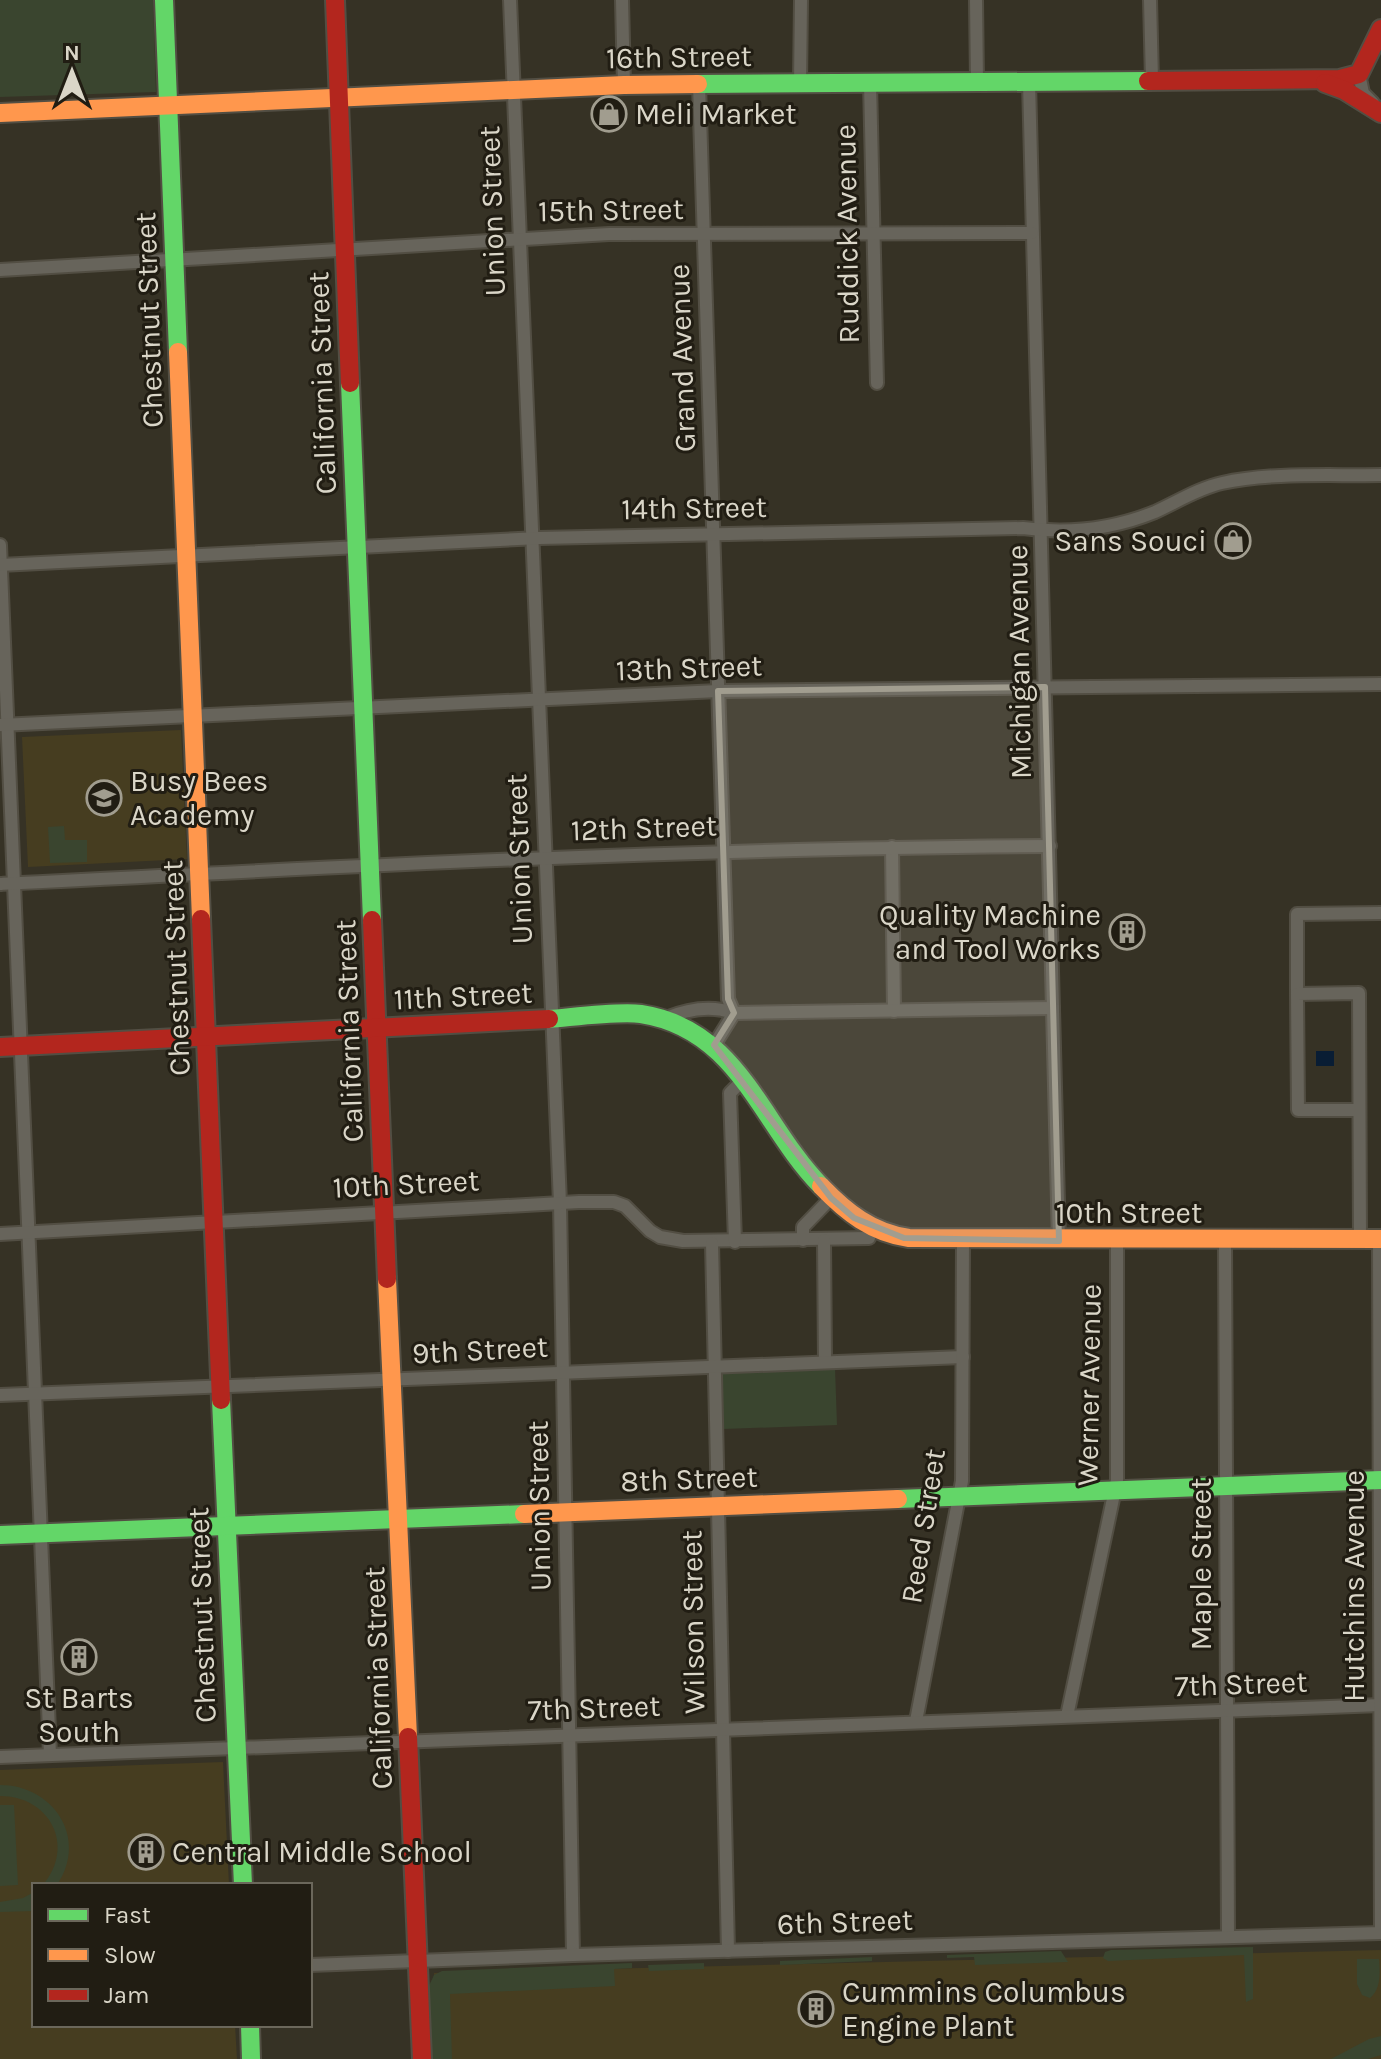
<svg xmlns="http://www.w3.org/2000/svg" width="1381" height="2059" viewBox="0 0 1381 2059" font-family="Karla,sans-serif">
  <style>
    .built { fill: #463d20 }
    .green { fill: #3a452f }
    .water { fill: #091d34 }
    .lines { fill: none; stroke-linecap: round; stroke-linejoin: round }
    .street-casing { stroke: #524e43; stroke-width: 16 }
    .fast-casing { stroke: #524e43; stroke-width: 22 }
    .slow-casing { stroke: #524e43; stroke-width: 22 }
    .jam-casing { stroke: #524e43; stroke-width: 22 }
    .street { stroke: #67645b; stroke-width: 12 }
    .fast { stroke: #63d668; stroke-width: 18 }
    .slow { stroke: #ff974d; stroke-width: 18 }
    .jam { stroke: #b3261e; stroke-width: 18 }
    .marked { fill: #a19d8f; fill-opacity: 0.2; stroke: #a19d8f; stroke-width: 6; stroke-linejoin: round }
    .labels { text-anchor: middle; dominant-baseline: central; stroke-width: 6; stroke-linejoin: round; paint-order: stroke }
    .street-label { font-size: 30px; fill: #dad6c8; stroke: #211d13 }
    .poi-label { font-size: 30px; fill: #dad6c8; stroke: #211d13; text-anchor: start }
  </style>
  <rect width="100%" height="100%" fill="#363225"/>
  <g class="built">
    <polygon points="181,730 187,859 28,867 22,737"/>
    <polygon points="223,1762 229,1885 34,1885 34,2025 235,2025 237,2059 0,2059 0,1770"/>
    <polygon points="1381,1950 1381,2059 438,2059 434,1973"/>
  </g>
  <g class="green">
    <polygon points="0,0 153,0 156,92 0,97"/>
    <polygon points="64,826 65,840 87,840 87,862 50,863 48,827"/>
    <polygon points="835,1368 837,1425 723,1429 721,1371"/>
    <path d="M0 1785C53 1785 89 1838 57 1885H43C76 1846 50 1796 0 1796Z"/>
    <polygon points="0,1805 14,1805 18,1885 0,1886"/>
    <polygon points="34,1892 34,1911 0,1912 0,1902 23,1898"/>
    <polygon points="1253,1947 1253,1999 1246,2002 1244,1955 1108,1961 1103,1958 1105,1952 1111,1950"/>
    <polygon points="1061,1951 1068,1962 975,1965 974,1957 947,1958 947,1955"/>
    <polygon points="872,1957 872,1961 780,1965 780,1961"/>
    <path d="M1357 1959H1379C1380 1973 1381 1989 1370 1998L1362 1995 1357 1984Z"/>
    <polygon points="632,1963 632,1968 614,1969 615,1986 450,1994 452,2059 431,2059 427,1990 434,1975 442,1971"/>
    <polygon points="704,1963 704,1969 649,1971 648,1965"/>
    <polygon points="1381,2036 1381,2055 1368,2059 1331,2059 1369,2039"/>
  </g>
  <rect class="water" x="1316" y="1051" width="18" height="15"/>
  <g class="lines">
    <defs>
      <g id="street">
        <polyline points="510,0 560,1203 573,1955"/>
        <polyline points="622,0 624,85"/>
        <polyline points="976,0 977,82"/>
        <polyline points="1150,0 1152,80"/>
        <polyline points="1359,74 1363,93 1373,103"/>
        <polyline points="1029,82 1059,1241"/>
        <polyline points="870,83 877,383"/>
        <polyline points="699,84 728,999 734,1013"/>
        <polyline points="800,84 801,0"/>
        <polyline points="0,270 609,234 1032,233"/>
        <polyline points="0,545 50,1755"/>
        <path d="M0 565 539 538 1023 528C1068 534 1113 529 1155 512 1177 502 1199 488 1222 483 1271 472 1331 476 1381 475"/>
        <polyline points="0,725 718,691 1381,684"/>
        <polyline points="892,847 894,1011"/>
        <path d="M0 884C350 866 699 848 1050 846"/>
        <polyline points="1297,994 1297,914 1381,913"/>
        <path d="M666 1018C688 1009 711 1005 734 1013"/>
        <polyline points="714,1045 734,1013 1053,1008"/>
        <polyline points="1359,1110 1298,1110 1297,994 1359,993 1360,1239"/>
        <polyline points="0,1234 579,1202 614,1202 625,1206 650,1231 660,1237 683,1241 869,1238"/>
        <polyline points="803,1240 803,1227 831,1198"/>
        <polyline points="824,1240 825,1362"/>
        <polyline points="1225,1240 1228,1937"/>
        <polyline points="735,1242 730,1093 744,1079"/>
        <polyline points="712,1243 728,1951"/>
        <polyline points="0,1395 963,1357"/>
        <polyline points="1067,1716 1117,1480 1117,1241"/>
        <polyline points="916,1721 962,1481 963,1240"/>
        <polyline points="0,1757 1381,1705"/>
        <polyline points="310,1965 573,1955 1381,1933 1379,1239"/>
      </g>
      <g id="fast">
        <polyline points="164,0 178,352"/>
        <polyline points="698,84 1148,81"/>
        <polyline points="350,383 372,920"/>
        <path d="M549 1019C574 1017 618 1011 641 1014 739 1029 761 1125 821 1186"/>
        <polyline points="221,1400 243,1885"/>
        <polyline points="898,1499 1381,1480"/>
        <polyline points="0,1535 524,1514"/>
        <polyline points="250,2025 251,2059"/>
      </g>
      <g id="slow">
        <polyline points="0,113 624,85 698,84"/>
        <polyline points="178,352 201,919"/>
        <path d="M821 1186C846 1212 872 1233 909 1238L1381 1239"/>
        <polyline points="387,1279 408,1737"/>
        <polyline points="524,1514 898,1499"/>
      </g>
      <g id="jam">
        <polyline points="335,0 350,383"/>
        <polyline points="1148,81 1340,79 1359,74 1381,29"/>
        <polyline points="1325,83 1344,90 1381,113"/>
        <polyline points="201,919 221,1400"/>
        <polyline points="372,920 387,1279"/>
        <polyline points="0,1047 549,1019"/>
        <polyline points="408,1737 422,2059"/>
      </g>
    </defs>
    <use href="#street" class="street-casing"/>
    <use href="#fast" class="fast-casing"/>
    <use href="#slow" class="slow-casing"/>
    <use href="#jam" class="jam-casing"/>
    <use href="#street" class="street"/>
    <use href="#fast" class="fast"/>
    <use href="#slow" class="slow"/>
    <use href="#jam" class="jam"/>
  </g>
  <path class="marked" d="M1045 687 1059 1241 904 1238 854 1218 831 1198 714 1045 734 1013 728 999 718 691Z"/>
  <defs>
    <symbol id="shop-ring" viewBox="-11 -11 22 22"><circle r="9.5" fill="#211d13" stroke="#a19d8f" stroke-width="1.5"/><path d="M-5-2.5h2.3a2.7 3.5 0 0 1 5.4 0H5L5.5 6h-11ZM-1.5-2.5h3a1.5 2.3 0 0 0-3 0Z" fill="#a19d8f"/></symbol>
    <symbol id="school-ring" viewBox="-11 -11 22 22"><circle r="9.5" fill="#211d13" stroke="#a19d8f" stroke-width="1.5"/><path d="M0-5L7-2L0 1L-7-2ZM-4 1L0 2.5L4 1V4Q0 6-4 4Z" fill="#a19d8f"/></symbol>
    <symbol id="building-ring" viewBox="-11 -11 22 22"><circle r="9.5" fill="#211d13" stroke="#a19d8f" stroke-width="1.5"/><path d="M-4-6H4V6H1V3H-1V6H-4ZM-2.5-4.3h1.7v1.8h-1.7ZM.8-4.3h1.7v1.8H.8ZM-2.5-1h1.7V.8h-1.7ZM.8-1h1.7V.8H.8Z" fill="#a19d8f"/></symbol>
  </defs>
  <g fill-rule="evenodd">
    <use href="#shop-ring" x="589" y="94" width="40" height="40"/>
    <use href="#shop-ring" x="1213" y="521" width="40" height="40"/>
    <use href="#school-ring" x="84" y="778" width="40" height="40"/>
    <use href="#building-ring" x="1107" y="912" width="40" height="40"/>
    <use href="#building-ring" x="59" y="1637" width="40" height="40"/>
    <use href="#building-ring" x="126" y="1832" width="40" height="40"/>
    <use href="#building-ring" x="796" y="1989" width="40" height="40"/>
  </g>
  <g class="labels">
    <g class="street-label">
      <text transform="translate(679 57) rotate(-1)">16th Street</text>
      <text transform="translate(611 210) rotate(-1)">15th Street</text>
      <text transform="translate(492 211) rotate(-92)">Union Street</text>
      <text transform="translate(847 234) rotate(-91)">Ruddick Avenue</text>
      <text transform="translate(149 320) rotate(-92)">Chestnut Street</text>
      <text transform="translate(682 358) rotate(-92)">Grand Avenue</text>
      <text transform="translate(322 383) rotate(-92)">California Street</text>
      <text transform="translate(694 508) rotate(-1)">14th Street</text>
      <text transform="translate(1019 662) rotate(-91)">Michigan Avenue</text>
      <text transform="translate(689 668) rotate(-2)">13th Street</text>
      <text transform="translate(644 828) rotate(-2)">12th Street</text>
      <text transform="translate(519 859) rotate(-92)">Union Street</text>
      <text transform="translate(176 968) rotate(-92)">Chestnut Street</text>
      <text transform="translate(463 996) rotate(-3)">11th Street</text>
      <text transform="translate(349 1031) rotate(-92)">California Street</text>
      <text transform="translate(406 1184) rotate(-3)">10th Street</text>
      <text x="1129" y="1213">10th Street</text>
      <text transform="translate(480 1350) rotate(-3)">9th Street</text>
      <text transform="translate(1089 1385) rotate(-89)">Werner Avenue</text>
      <text transform="translate(689 1479) rotate(-2)">8th Street</text>
      <text transform="translate(539 1506) rotate(-91)">Union Street</text>
      <text transform="translate(923 1526) rotate(-81)">Reed Street</text>
      <text transform="translate(1201 1564) rotate(-90)">Maple Street</text>
      <text transform="translate(1354 1586) rotate(-90)">Hutchins Avenue</text>
      <text transform="translate(202 1615) rotate(-92)">Chestnut Street</text>
      <text transform="translate(693 1622) rotate(-91)">Wilson Street</text>
      <text transform="translate(378 1678) rotate(-92)">California Street</text>
      <text transform="translate(1241 1684) rotate(-2)">7th Street</text>
      <text transform="translate(594 1708) rotate(-2)">7th Street</text>
      <text transform="translate(845 1922) rotate(-2)">6th Street</text>
    </g>
    <g class="poi-label">
      <text x="635" y="114">Meli Market</text>
      <text x="1207" y="541" text-anchor="end">Sans Souci</text>
      <text x="130" y="781">Busy Bees<tspan x="130" dy="34">Academy</tspan></text>
      <text x="1101" y="915" text-anchor="end">Quality Machine<tspan x="1101" dy="34">and Tool Works</tspan></text>
      <text x="79" y="1698" text-anchor="middle">St Barts<tspan x="79" dy="34">South</tspan></text>
      <text x="172" y="1852">Central Middle School</text>
      <text x="842" y="1992">Cummins Columbus<tspan x="842" dy="34">Engine Plant</tspan></text>
    </g>
  </g>
  <rect x="32" y="1883" width="280" height="144" fill="#211d13" stroke="#6b675b" stroke-width="2"/>
  <rect x="48" y="1909" width="40" height="12" fill="#63d668" stroke="#6b675b" stroke-width="2"/>
  <text x="104" y="1923" font-size="24" fill="#dad6c8">Fast</text>
  <rect x="48" y="1949" width="40" height="12" fill="#ff974d" stroke="#6b675b" stroke-width="2"/>
  <text x="104" y="1963" font-size="24" fill="#dad6c8">Slow</text>
  <rect x="48" y="1989" width="40" height="12" fill="#b3261e" stroke="#6b675b" stroke-width="2"/>
  <text x="104" y="2003" font-size="24" fill="#dad6c8">Jam</text>
  <g transform="translate(72 72)" stroke="#211d13" stroke-width="6" paint-order="stroke">
  <path d="M0-6L14 30L0 20L-14 30Z" fill="#dad6c8"/>
  <text y="-12" font-size="22" font-weight="bold" text-anchor="middle" fill="#dad6c8">N</text>
  </g>
</svg>
